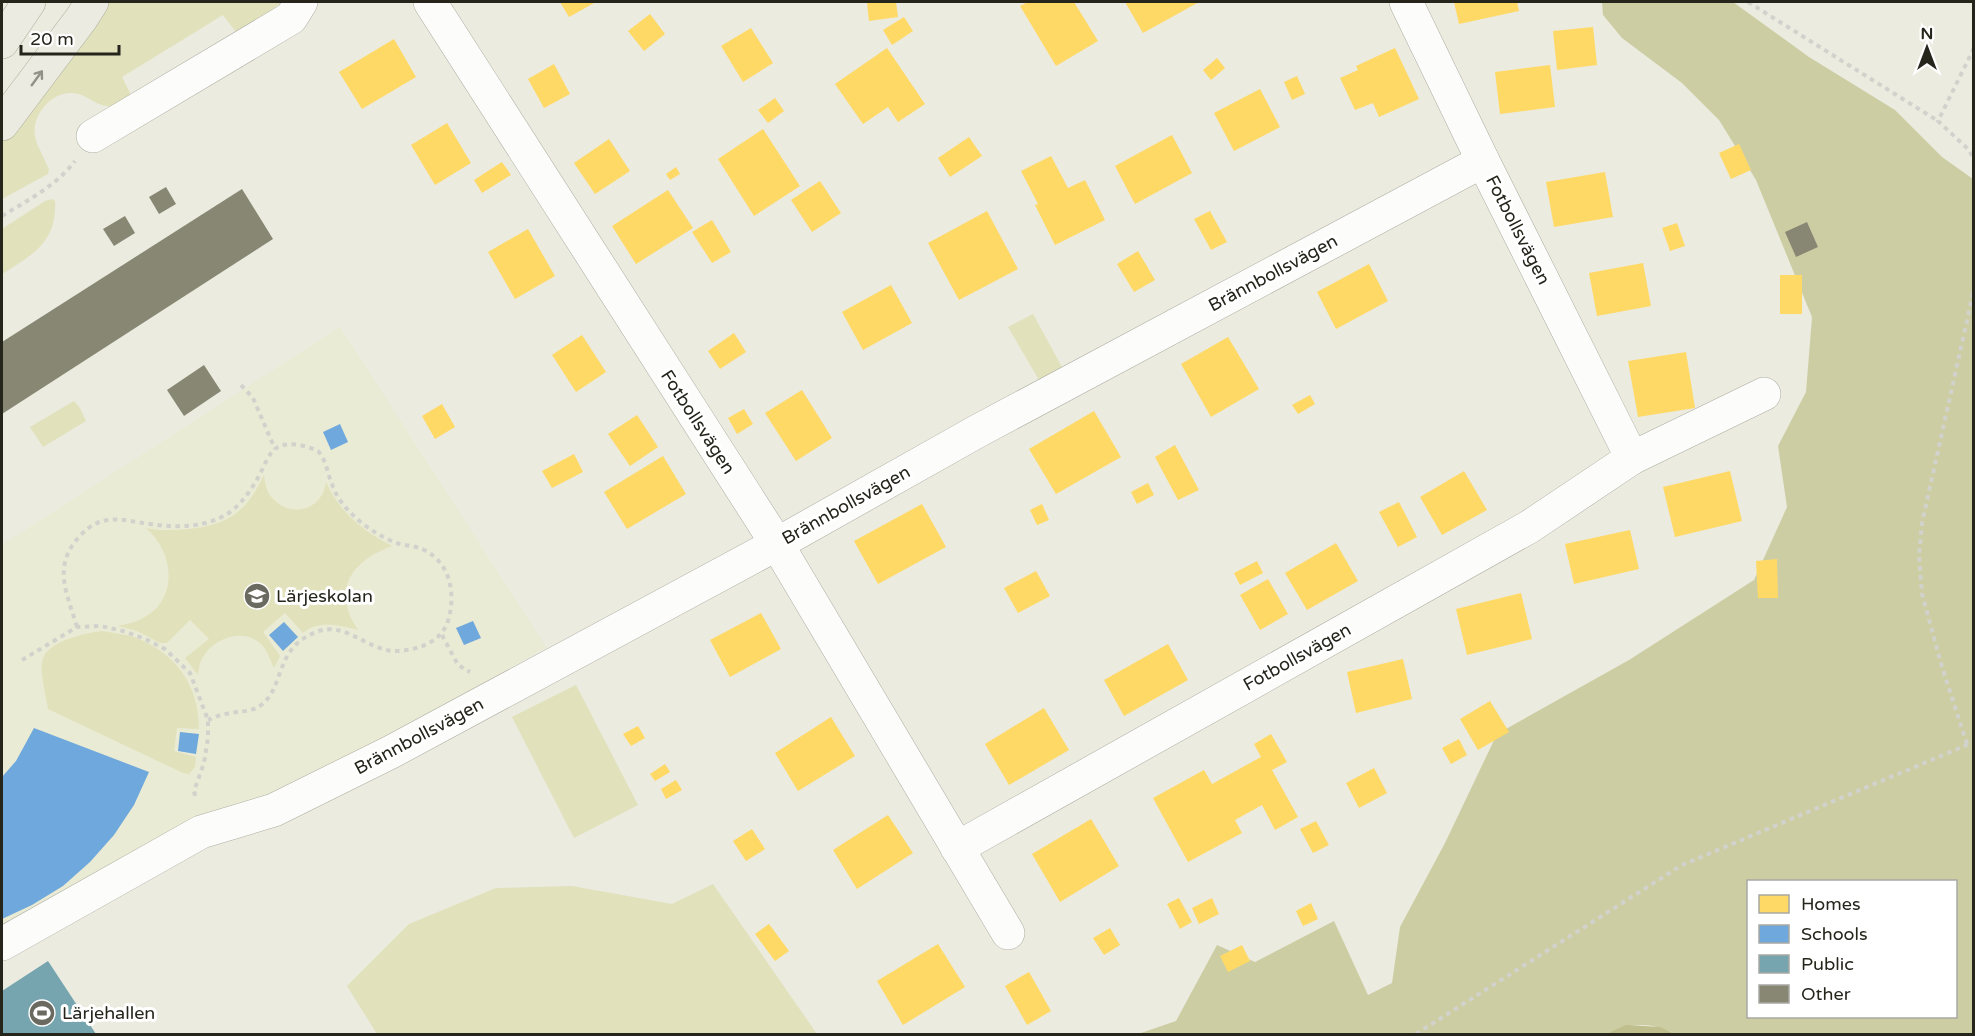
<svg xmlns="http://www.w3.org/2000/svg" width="1975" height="1036" viewBox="0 0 1975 1036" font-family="'Varela Round',sans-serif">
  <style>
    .built { fill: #eaebd4 }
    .green { fill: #e1e1bc }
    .forest { fill: #cdcda4; fill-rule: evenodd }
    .water { fill: #bebf8d }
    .homes { fill: #ffd966 }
    .schools { fill: #6fa8dc }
    .public { fill: #76a5af }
    .building { fill: #878774 }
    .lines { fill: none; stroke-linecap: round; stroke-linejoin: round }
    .minor-casing { stroke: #adada4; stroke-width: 34 }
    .major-casing { stroke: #adad9b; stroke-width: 34 }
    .path { stroke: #d2d2cd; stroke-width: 4; stroke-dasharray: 4.5 4.5; stroke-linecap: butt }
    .minor { stroke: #fcfcfa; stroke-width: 33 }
    .major { stroke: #ebebe2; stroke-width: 33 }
    .oneway { stroke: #929289 }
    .labels { text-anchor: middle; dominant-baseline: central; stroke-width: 6; stroke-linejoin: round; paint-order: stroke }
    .street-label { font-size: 18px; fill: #25251c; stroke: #fff }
    .poi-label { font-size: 18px; fill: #25251c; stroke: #fff; text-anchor: start }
  </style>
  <rect width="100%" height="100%" fill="#ebebdf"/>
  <polygon class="built" points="340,327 546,647 19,952 2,958 2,545"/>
  <g class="green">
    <path d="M108 2H282L239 36 223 15 122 77 134 101C126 104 116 108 107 106 95 105 86 94 73 93 52 91 31 115 35 136 37 147 45 159 49 170L48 174 2 199V140L53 81Z"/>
    <path d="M52 199 55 201C57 243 32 255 2 274V229L45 201Z"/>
    <polygon points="1033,314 1062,367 1039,380 1008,327"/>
    <polygon points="74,401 80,408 86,421 43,447 30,427"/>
    <path d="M264 475C265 482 266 489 269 494 286 519 322 513 326 482 339 512 363 531 392 546 351 561 331 590 358 630 340 625 317 620 303 633L285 613 263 632 280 656 274 668C270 660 267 649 260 643 242 628 214 638 203 657 199 662 199 669 198 675L185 658 209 639 190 620 167 643H160L137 631 118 626C125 624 134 623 141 619 179 601 175 553 146 528 160 531 174 530 188 529 229 525 246 512 264 475Z"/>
    <path d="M102 631C112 633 124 634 134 637 176 653 199 685 199 729L177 728 174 751 196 757 195 767 189 774 183 773 48 709C46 696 40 674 42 662 45 641 86 633 102 631Z"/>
    <polygon points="576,685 638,805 574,838 512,717"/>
    <polygon points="713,884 817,1034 377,1034 347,986 409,924 496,888 572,886 672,904"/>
  </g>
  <path class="forest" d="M1602 2H1733L1809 57 1895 110 1942 157 1973 179V1034H1675C1650 1021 1631 1023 1606 1034H1138L1176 1021 1217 945 1255 962 1334 921 1368 995 1392 983 1400 927 1445 843 1497 734 1629 660 1754 580 1787 507 1778 446 1806 392 1812 317 1756 180 1719 120 1682 83 1622 38 1603 15ZM1748 882H1956V1016H1748Z"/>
  <polygon class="water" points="1626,1025 1660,1027 1675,1034 1606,1034"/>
  <g class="homes">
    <polygon points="560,2 596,2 569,17"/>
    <polygon points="878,2 896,2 898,17 869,21 867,3"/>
    <polygon points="1028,2 1074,2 1098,41 1056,66 1020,6"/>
    <polygon points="1125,2 1199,2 1143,33"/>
    <polygon points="1454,2 1517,2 1519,11 1459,24"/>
    <polygon points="650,14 665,34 644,51 628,31"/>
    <polygon points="904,17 913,31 892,45 883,30"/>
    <polygon points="1593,27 1597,65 1557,70 1553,31"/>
    <polygon points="751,28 773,63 743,82 721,46"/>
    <polygon points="394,39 416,77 362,109 339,72"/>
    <polygon points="887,48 925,104 898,122 888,107 863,124 835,84"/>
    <polygon points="1395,48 1419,99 1379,117 1373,103 1355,110 1340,78 1358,70 1356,66"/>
    <polygon points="1217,58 1225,68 1211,80 1203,70"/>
    <polygon points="554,64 570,94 544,108 528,79"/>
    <polygon points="1550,65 1555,107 1500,114 1495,72"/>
    <polygon points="1297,76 1305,94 1292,100 1284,82"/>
    <polygon points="1260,89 1280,127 1234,151 1214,113"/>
    <polygon points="775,98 784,111 768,123 758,110"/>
    <polygon points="447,123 471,163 435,185 411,145"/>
    <polygon points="763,129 800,186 754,216 718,159"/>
    <polygon points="1172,135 1192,173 1135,204 1115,166"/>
    <polygon points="969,137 982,156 950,177 938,158"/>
    <polygon points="609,139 630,171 595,194 574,163"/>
    <polygon points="1739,144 1751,170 1731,179 1719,153"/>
    <polygon points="1051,156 1068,188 1085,180 1105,220 1055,245 1035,205 1038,204 1021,171"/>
    <polygon points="502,162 511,175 482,193 474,180"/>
    <polygon points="676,167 680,174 670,180 666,174"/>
    <polygon points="1605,172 1613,217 1554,227 1546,182"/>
    <polygon points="820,181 841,213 812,232 791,200"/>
    <polygon points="668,190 693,228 636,264 612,226"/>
    <polygon points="987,211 1018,269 959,300 928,243"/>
    <polygon points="1210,211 1227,242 1211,250 1194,219"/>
    <polygon points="712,220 731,252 712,263 692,232"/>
    <polygon points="1677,223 1685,246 1670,251 1662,228"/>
    <polygon points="528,229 555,276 515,299 488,252"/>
    <polygon points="1138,251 1155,280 1134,292 1117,264"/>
    <polygon points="1643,263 1651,306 1597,316 1589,273"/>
    <polygon points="1369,264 1388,301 1336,329 1317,292"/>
    <rect x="1780" y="275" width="22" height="39"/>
    <polygon points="891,285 912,323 863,350 842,312"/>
    <polygon points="734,333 746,352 720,369 708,351"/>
    <polygon points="582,335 606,372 576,392 552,355"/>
    <polygon points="1228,337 1259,389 1211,417 1181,364"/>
    <polygon points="1686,352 1695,408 1638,417 1628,361"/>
    <polygon points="802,390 832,438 796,461 765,413"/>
    <polygon points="1310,395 1315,404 1298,414 1292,405"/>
    <polygon points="442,404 455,427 435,439 422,416"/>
    <polygon points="744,409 753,424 737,434 728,418"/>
    <polygon points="1094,411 1121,457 1056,494 1029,449"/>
    <polygon points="637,415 658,447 630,466 608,434"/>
    <polygon points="1175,445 1199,490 1178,500 1155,457"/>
    <polygon points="574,454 583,472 552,488 542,471"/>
    <polygon points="663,456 686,494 627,529 604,492"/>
    <polygon points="1464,471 1487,510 1442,535 1420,497"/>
    <polygon points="1730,471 1742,521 1675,537 1663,487"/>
    <polygon points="1148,483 1154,495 1137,504 1131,492"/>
    <polygon points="1399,502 1417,537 1398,547 1379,512"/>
    <polygon points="922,504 946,547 878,584 854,541"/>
    <polygon points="1042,504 1049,520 1037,525 1030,510"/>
    <polygon points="1630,530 1639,569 1574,584 1565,544"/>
    <polygon points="1336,543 1358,581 1307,610 1285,573"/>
    <polygon points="1777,559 1778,598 1758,598 1756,561"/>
    <polygon points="1257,561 1263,573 1240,585 1234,573"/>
    <polygon points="1036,571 1050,596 1018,613 1004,588"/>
    <polygon points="1268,579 1288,614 1260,630 1240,595"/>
    <polygon points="1521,593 1532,639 1467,655 1456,609"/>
    <polygon points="761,613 781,649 730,677 710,640"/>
    <polygon points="1168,644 1188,680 1124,716 1104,680"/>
    <polygon points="1403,659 1412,699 1356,713 1347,672"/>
    <polygon points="1490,701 1509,732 1478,750 1460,719"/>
    <polygon points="1044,708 1069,750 1009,785 985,744"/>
    <polygon points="831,717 855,756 798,791 775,753"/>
    <polygon points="638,726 645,738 631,746 623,734"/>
    <polygon points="1271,734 1287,762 1272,770 1298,817 1275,830 1262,805 1235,820 1242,833 1188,862 1153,798 1204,770 1212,784 1261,757 1254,744"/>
    <polygon points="1459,739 1467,755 1451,764 1442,748"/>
    <polygon points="665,764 670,772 655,781 650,774"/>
    <polygon points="1374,768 1387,793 1359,808 1346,783"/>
    <polygon points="676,780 682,790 666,799 661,789"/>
    <polygon points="888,815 913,853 857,889 833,850"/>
    <polygon points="1091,819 1119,866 1060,902 1032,854"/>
    <polygon points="1316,821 1329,845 1313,853 1300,829"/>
    <polygon points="752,829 765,849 746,861 733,841"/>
    <polygon points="1179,898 1192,922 1180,929 1167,904"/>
    <polygon points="1212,898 1219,914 1199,924 1192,908"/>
    <polygon points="1311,903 1318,919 1303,926 1296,911"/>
    <polygon points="769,924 789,951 775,961 755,934"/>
    <polygon points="1110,928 1120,945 1104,955 1093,938"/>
    <polygon points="938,944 965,987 903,1025 877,981"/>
    <polygon points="1242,945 1250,961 1228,972 1220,956"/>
    <polygon points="1029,972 1051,1011 1027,1025 1005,986"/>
  </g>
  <g class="schools">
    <polygon points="340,424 348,442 331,450 323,432"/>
    <polygon points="473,621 481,638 464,645 456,628"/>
    <polygon points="284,622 298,637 283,651 269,635"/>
    <polygon points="34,728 149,772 134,805 114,835 90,862 63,886 32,905 2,919 2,777 16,761"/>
    <polygon points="180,732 199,734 196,754 178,751"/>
  </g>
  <polygon class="public" points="48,961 96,1034 2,1034 2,991"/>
  <g class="building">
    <polygon points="166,187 176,204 159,214 149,197"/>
    <polygon points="242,189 273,239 2,414 2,342"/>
    <polygon points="125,216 135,233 114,246 103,229"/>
    <polygon points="1807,222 1818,247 1796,257 1785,232"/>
    <polygon points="204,365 221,391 184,416 167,390"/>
  </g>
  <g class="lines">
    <defs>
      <g id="minor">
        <polyline points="430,2 777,544 1008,933"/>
        <polyline points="1406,2 1483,161 1632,458"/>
        <polyline points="93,136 291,18 301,2"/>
        <polyline points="957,848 1529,527 1632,458 1764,394"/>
        <polyline points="2,944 201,832 274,810 391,752 777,544 976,432 1483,161"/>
      </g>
      <g id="major">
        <polyline points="2,42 29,2"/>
        <polyline points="2,124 81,19 92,2"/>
      </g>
    </defs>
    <use href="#minor" class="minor-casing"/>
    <use href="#major" class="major-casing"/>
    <g class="path">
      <polyline points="1748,2 1938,121"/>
      <polyline points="1974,48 1938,121 1969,150 1974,160"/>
      <path d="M2 216C28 200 56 186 75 161"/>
      <polyline points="241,385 253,398 275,449"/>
      <path d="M77 627C67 593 52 567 79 537 101 512 121 520 150 524 177 528 207 528 230 512 241 504 249 493 256 481 263 471 267 453 278 447 290 441 307 446 318 451 327 461 327 473 332 484 335 494 342 504 349 511 361 524 377 535 394 542 403 546 414 545 424 550 451 563 456 595 448 621 441 642 419 650 397 651 368 652 346 620 316 632 273 649 286 687 260 706 249 713 237 711 225 714 219 715 213 718 208 720"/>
      <polyline points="442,635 458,665 470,672"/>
      <polyline points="22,660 77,627 101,626 123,631 143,638 165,649 190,673 208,720 208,738 204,763 194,791 196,800"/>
      <polyline points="1967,744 1942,667 1922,594 1919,556 1922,523 1974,289"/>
      <polyline points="1416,1034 1682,865 1974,742"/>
    </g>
    <use href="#minor" class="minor"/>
    <use href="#major" class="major"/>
  </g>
  <defs><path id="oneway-shaft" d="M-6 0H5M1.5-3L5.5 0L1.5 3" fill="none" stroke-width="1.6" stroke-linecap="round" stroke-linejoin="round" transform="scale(1.5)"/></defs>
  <use class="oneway" href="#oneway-shaft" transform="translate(37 78) rotate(-54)"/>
  <defs>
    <symbol id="school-disc" viewBox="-11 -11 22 22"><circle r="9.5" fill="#6a6a60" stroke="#fff"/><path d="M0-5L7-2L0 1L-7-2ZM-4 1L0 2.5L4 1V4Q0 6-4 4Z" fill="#fff"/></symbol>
    <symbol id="stadium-disc" viewBox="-11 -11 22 22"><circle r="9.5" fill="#6a6a60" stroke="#fff"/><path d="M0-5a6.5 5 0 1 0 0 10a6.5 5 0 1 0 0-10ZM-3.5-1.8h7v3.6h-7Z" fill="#fff"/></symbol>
  </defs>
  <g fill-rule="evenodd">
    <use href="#school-disc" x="242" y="581" width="30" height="30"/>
    <use href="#stadium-disc" x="27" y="998" width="30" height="30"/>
  </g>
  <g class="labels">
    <g class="street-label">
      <text transform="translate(1518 230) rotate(63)">Fotbollsvägen</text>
      <text transform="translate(1273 273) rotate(-28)">Brännbollsvägen</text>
      <text transform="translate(698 422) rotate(57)">Fotbollsvägen</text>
      <text transform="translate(846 505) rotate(-29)">Brännbollsvägen</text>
      <text transform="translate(1297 657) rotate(-29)">Fotbollsvägen</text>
      <text transform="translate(419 736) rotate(-28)">Brännbollsvägen</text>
    </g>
    <g class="poi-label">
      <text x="276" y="596">Lärjeskolan</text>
      <text x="62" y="1013">Lärjehallen</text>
    </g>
  </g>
  <rect width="1975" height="1036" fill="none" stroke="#25251c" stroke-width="6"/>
  <rect x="1747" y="880" width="210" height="138" fill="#ffffff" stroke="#a8a8a4" stroke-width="1.5"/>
  <rect x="1759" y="895" width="30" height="18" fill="#ffd966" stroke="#a8a8a4" stroke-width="1.5"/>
  <text x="1801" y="910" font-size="18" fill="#25251c">Homes</text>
  <rect x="1759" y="925" width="30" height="18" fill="#6fa8dc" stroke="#a8a8a4" stroke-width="1.5"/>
  <text x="1801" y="940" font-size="18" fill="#25251c">Schools</text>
  <rect x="1759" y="955" width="30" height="18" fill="#76a5af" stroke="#a8a8a4" stroke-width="1.5"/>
  <text x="1801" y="970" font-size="18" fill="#25251c">Public</text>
  <rect x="1759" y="985" width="30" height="18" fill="#878774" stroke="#a8a8a4" stroke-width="1.5"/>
  <text x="1801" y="1000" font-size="18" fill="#25251c">Other</text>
  <g transform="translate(1927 48)" stroke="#ffffff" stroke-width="4.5" paint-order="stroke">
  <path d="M0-4.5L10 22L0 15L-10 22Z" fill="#25251c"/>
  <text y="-9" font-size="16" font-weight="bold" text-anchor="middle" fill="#25251c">N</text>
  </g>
  <path d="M21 45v9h98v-9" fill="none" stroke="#25251c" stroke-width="3"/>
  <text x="30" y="45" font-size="18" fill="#25251c" stroke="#ffffff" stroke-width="4.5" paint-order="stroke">20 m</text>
</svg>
